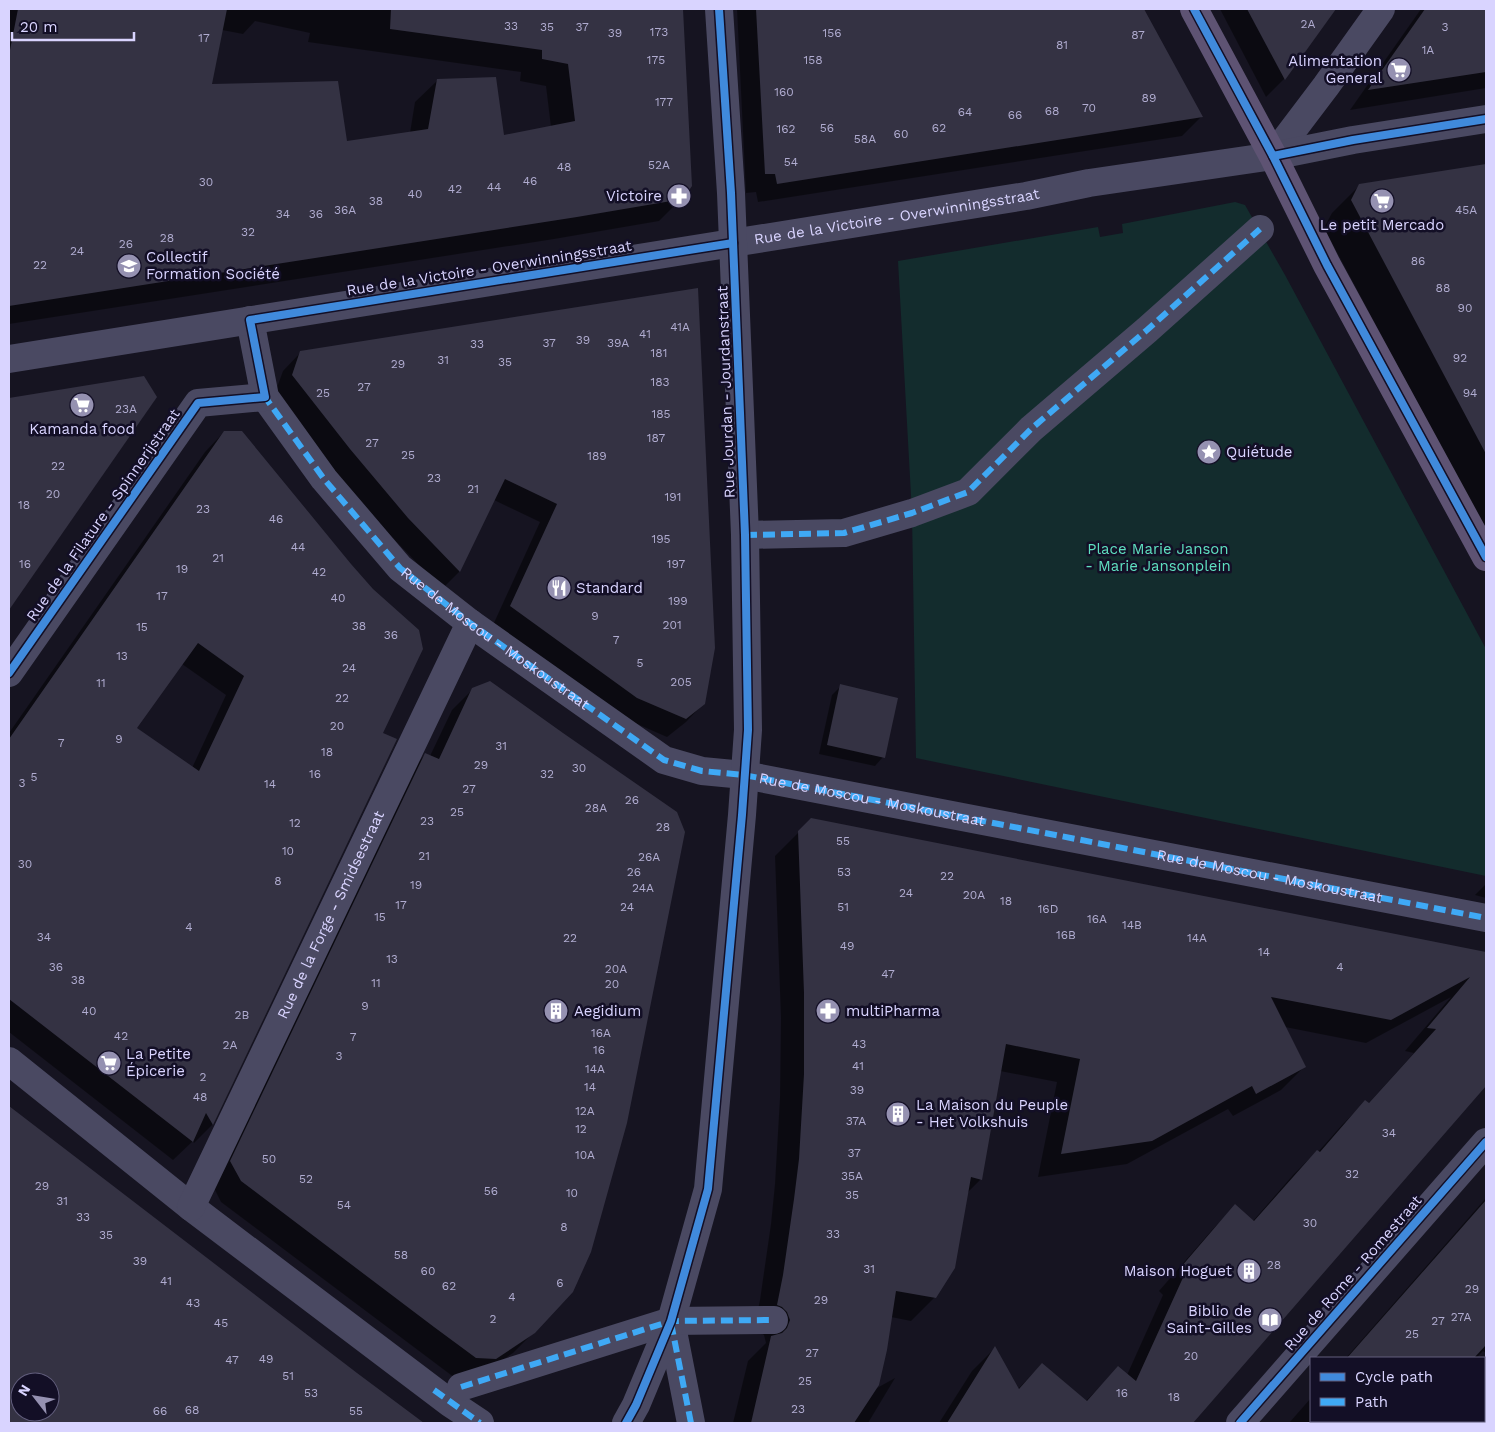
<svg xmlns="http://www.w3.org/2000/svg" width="1495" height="1432" viewBox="0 0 1495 1432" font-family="'Work Sans',sans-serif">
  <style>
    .green { fill: #132c2d }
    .shadow { fill: #0007; fill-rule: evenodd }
    .building { fill: #343243; fill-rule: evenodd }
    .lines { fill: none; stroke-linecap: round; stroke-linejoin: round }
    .minor { stroke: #4a4962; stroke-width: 28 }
    .major { stroke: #5e5373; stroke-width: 28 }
    .quiet { stroke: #3fa9f5; stroke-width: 6; stroke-dasharray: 12 6; stroke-linecap: butt }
    .cycleway-casing { stroke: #130f26; stroke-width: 11 }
    .cycleway { stroke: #408adc; stroke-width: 8 }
    .labels { text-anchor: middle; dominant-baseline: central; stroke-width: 5; stroke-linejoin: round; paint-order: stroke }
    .number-label { font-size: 12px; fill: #b0acd0 }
    .poi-label { font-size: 15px; fill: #d9d4ff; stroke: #130f26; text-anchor: start }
    .street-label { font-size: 15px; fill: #d9d4ff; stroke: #130f26 }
    .park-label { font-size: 15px; fill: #5fe0c0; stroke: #130f26 }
  </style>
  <rect width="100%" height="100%" fill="#161421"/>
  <polygon class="green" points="1235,202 1245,205 1285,275 1486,649 1486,876 916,758 912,513 898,261 1098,227 1100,237 1123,233 1122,224"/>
  <g class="shadow">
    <path d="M9 9H682L691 186 682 198 659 221 554 239 9 324ZM255 21 310 33 308 42 521 72 520 81 546 86 551 127 503 137 438 80 415 102 410 133 345 142 211 85 222 30 243 34Z"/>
    <polygon points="737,9 1143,9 1201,117 1182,136 758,202 756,192 746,193"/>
    <polygon points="1220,9 1334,9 1284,79 1266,97"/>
    <polygon points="1421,9 1486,9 1486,88 1350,110"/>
    <polygon points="1486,165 1486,531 1324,228 1332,213 1360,185"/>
    <polygon points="696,289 704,703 686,722 667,737 619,716 493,625 540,522 494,500 459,572 442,589 390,535 332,467 275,393 283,371 301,352"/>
    <polygon points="143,378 156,397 9,608 9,400"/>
    <path d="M224 432 381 733 395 740 212 1125 194 1143 193 1141 173 1160 9 1032V733L205 452ZM182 664 226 695 192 768 136 728Z"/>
    <polygon points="841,686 883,757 875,766 819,754 832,695"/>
    <polygon points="473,689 534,1332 513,1353 474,1379 455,1378 221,1202 211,1182 405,775 426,754 430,756 452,710"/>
    <polygon points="811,820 1486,954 1486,1084 1191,1423 939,1423 972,1371 995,1348 1018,1389 1042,1364 1086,1401 1118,1368 1127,1375 1163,1295 1159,1291 1212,1230 1235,1206 1253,1221 1293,1175 1317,1151 1318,1152 1342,1125 1365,1102 1368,1104 1414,1053 1405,1051 1451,997 1366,1043 1285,1027 1305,1066 1281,1090 1233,1116 1228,1109 1127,1164 1038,1177 1057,1082 1000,1071 981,1179 967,1193 935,1297 911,1321 891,1317 886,1350 877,1388 895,1378 868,1423 733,1423 748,1361 766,1343 764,1335 758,1330 754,1329 760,1300 771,1224 775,1184 780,1098 781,1018 775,856"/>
    <polygon points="1486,884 1486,898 1475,895"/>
    <path d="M9 1108 417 1421 416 1423H9ZM20 1382H50V1412H20Z"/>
    <polygon points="1486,1198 1486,1353 1483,1351 1476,1358 1346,1358"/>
    <polygon points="1311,1398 1311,1421 1418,1421 1415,1423 1289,1423"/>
  </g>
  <g class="building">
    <polygon points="18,9 227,9 212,84 338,81 347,141 428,129 437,79 496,77 504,135 575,121 568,64 542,59 542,50 390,29 391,9 683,9 692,186 683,199 577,217 9,306 9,55"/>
    <polygon points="756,9 1144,9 1203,117 777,184 775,174 765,174"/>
    <polygon points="1247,9 1336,9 1285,80"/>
    <polygon points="1425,9 1486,9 1486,72 1368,90"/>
    <polygon points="1486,164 1486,454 1351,200 1359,184"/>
    <polygon points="698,288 715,648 705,704 686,719 637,698 510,606 557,504 505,479 460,572 408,518 350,449 292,375 300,351"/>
    <polygon points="144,376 157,397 9,610 9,398"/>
    <path d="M224 431H242L351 564 373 589 419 630 423 649 383 733 397 739 213 1125 206 1113 193 1142 9 999V739ZM198 643 244 676 199 771 137 728Z"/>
    <polygon points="490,681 563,733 677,812 685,832 627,1123 591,1252 573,1292 535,1333 496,1359 476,1358 434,1327 241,1181 230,1161 425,753 439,759 472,688"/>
    <polygon points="840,684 898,698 885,758 827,745"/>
    <polygon points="811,818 1486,952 1486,1086 1193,1423 947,1423 995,1346 1019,1389 1042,1363 1087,1401 1118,1366 1136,1381 1186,1271 1181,1267 1235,1204 1254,1221 1317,1150 1320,1152 1365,1100 1369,1103 1436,1029 1427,1028 1470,977 1391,1020 1271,997 1306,1067 1256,1094 1252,1086 1152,1141 1061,1154 1080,1059 1006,1044 982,1180 971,1177 955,1268 936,1298 896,1291 887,1350 879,1385 854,1423 751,1423 771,1336 782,1333 787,1328 790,1320 787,1312 782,1307 777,1305 783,1275 794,1199 799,1159 804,1074 804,993 798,831"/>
    <path d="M9 1106 357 1373 424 1423H9ZM20 1382H50V1412H20Z"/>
    <polygon points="1486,1200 1486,1345 1474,1358 1347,1358"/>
  </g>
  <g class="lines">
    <g class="minor">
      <polyline points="1273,156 1326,86 1381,9"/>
      <path id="s1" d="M250 320 265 397 324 479 400 568 470 623 664 760 702 771 744 775 1486 918"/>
      <path id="s2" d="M9 359 1026 196 1089 183 1273 156 1353 140 1486 119"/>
      <polyline points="745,535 844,533 912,513 968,492 1031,429 1147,330 1260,229"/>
      <polyline points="9,673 198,403 265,397"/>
      <polyline points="9,1061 191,1207 450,1403 480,1423"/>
      <path id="s3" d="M191 1207 470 623"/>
      <polyline points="671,1321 691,1423"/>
      <polyline points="461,1387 671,1321 774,1320"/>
      <polyline points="626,1423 636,1405 671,1321 708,1189 742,815 748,730 745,535 731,193 719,9"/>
      <polyline points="1240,1423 1486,1142"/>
    </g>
    <polyline class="major" points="1194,9 1273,156 1327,265 1486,557"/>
    <g class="quiet">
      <polyline points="264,394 265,397 324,479 400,568 470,623 664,760 702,771 744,775 1486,918"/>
      <polyline points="745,535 844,533 912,513 968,492 1031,429 1147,330 1260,229"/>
      <polyline points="671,1323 691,1423"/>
      <polyline points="461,1387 671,1321 774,1320"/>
      <polyline points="434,1390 480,1423"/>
    </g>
    <defs>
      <g id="cycleway">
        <polyline points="1194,9 1273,156 1327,265 1486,557"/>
        <polyline points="1273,156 1353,140 1486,119"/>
        <polyline points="9,673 198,403 265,397 250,320 733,243"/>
        <polyline points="626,1423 636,1405 671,1321 708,1189 742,815 748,730 745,535 731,193 719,9"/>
        <polyline points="1240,1423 1486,1142"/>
      </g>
    </defs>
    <use href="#cycleway" class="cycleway-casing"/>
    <use href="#cycleway" class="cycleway"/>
  </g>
  <defs>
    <symbol id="supermarket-disc" viewBox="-11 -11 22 22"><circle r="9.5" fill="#9591b1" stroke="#130f26"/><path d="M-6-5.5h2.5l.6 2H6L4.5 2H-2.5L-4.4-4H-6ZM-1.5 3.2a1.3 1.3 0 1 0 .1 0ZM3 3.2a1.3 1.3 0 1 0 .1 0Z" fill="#fff"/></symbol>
    <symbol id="pharmacy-disc" viewBox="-11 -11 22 22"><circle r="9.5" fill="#9591b1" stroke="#130f26"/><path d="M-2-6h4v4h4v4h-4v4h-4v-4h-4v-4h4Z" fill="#fff"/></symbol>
    <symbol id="school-disc" viewBox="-11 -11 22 22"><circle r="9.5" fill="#9591b1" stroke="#130f26"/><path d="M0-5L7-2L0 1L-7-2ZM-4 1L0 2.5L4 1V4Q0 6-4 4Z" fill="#fff"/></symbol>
    <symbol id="sight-disc" viewBox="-11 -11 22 22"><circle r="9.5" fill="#9591b1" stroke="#130f26"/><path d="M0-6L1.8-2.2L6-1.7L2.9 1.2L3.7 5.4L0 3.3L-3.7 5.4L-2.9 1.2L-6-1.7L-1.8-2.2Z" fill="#fff"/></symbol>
    <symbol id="restaurant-disc" viewBox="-11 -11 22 22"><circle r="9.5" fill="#9591b1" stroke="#130f26"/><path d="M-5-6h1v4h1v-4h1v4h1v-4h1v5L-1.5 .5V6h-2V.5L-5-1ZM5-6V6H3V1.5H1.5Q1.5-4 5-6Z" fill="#fff"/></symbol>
    <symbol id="building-disc" viewBox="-11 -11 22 22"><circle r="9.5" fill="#9591b1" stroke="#130f26"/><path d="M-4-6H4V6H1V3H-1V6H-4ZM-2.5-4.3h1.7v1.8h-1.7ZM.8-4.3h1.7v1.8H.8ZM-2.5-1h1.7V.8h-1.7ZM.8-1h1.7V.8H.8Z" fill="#fff"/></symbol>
    <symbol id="library-disc" viewBox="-11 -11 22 22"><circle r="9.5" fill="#9591b1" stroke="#130f26"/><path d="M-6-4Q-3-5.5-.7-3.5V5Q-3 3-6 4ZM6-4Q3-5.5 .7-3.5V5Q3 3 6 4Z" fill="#fff"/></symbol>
  </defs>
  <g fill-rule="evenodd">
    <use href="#supermarket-disc" x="1385" y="56" width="28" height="28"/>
    <use href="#pharmacy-disc" x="665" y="182" width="28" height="28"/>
    <use href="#supermarket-disc" x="1368" y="187" width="28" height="28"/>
    <use href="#school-disc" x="115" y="252" width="28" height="28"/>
    <use href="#supermarket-disc" x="68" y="391" width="28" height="28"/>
    <use href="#sight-disc" x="1195" y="438" width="28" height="28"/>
    <use href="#restaurant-disc" x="545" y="574" width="28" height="28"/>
    <use href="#building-disc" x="542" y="997" width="28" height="28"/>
    <use href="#pharmacy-disc" x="814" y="997" width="28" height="28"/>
    <use href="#supermarket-disc" x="95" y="1049" width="28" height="28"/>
    <use href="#building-disc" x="884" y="1100" width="28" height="28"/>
    <use href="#building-disc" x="1235" y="1257" width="28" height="28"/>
    <use href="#library-disc" x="1256" y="1306" width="28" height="28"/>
  </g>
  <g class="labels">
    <g class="number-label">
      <text x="1308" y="24">2A</text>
      <text x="511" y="26">33</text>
      <text x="547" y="27">35</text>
      <text x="582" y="27">37</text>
      <text x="1445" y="27">3</text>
      <text x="659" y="32">173</text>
      <text x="615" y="33">39</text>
      <text x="832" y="33">156</text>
      <text x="1138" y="35">87</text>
      <text x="204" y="38">17</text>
      <text x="1062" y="45">81</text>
      <text x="1428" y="50">1A</text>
      <text x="656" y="60">175</text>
      <text x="813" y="60">158</text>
      <text x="784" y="92">160</text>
      <text x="1149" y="98">89</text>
      <text x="664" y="102">177</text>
      <text x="1089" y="108">70</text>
      <text x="1052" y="111">68</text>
      <text x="965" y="112">64</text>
      <text x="1015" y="115">66</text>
      <text x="827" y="128">56</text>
      <text x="939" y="128">62</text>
      <text x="786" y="129">162</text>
      <text x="901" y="134">60</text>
      <text x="865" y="139">58A</text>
      <text x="791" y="162">54</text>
      <text x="659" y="165">52A</text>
      <text x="564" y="167">48</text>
      <text x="530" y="181">46</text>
      <text x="206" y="182">30</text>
      <text x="494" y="187">44</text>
      <text x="455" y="189">42</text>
      <text x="415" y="194">40</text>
      <text x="376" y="201">38</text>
      <text x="345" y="210">36A</text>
      <text x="1466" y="210">45A</text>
      <text x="283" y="214">34</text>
      <text x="316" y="214">36</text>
      <text x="248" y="232">32</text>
      <text x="167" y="238">28</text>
      <text x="126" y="244">26</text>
      <text x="77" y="251">24</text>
      <text x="1418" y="261">86</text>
      <text x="40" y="265">22</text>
      <text x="1443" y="288">88</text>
      <text x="1465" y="308">90</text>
      <text x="680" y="327">41A</text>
      <text x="645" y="334">41</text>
      <text x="583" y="340">39</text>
      <text x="549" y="343">37</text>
      <text x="618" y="343">39A</text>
      <text x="477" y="344">33</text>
      <text x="659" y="353">181</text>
      <text x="1460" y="358">92</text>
      <text x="443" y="360">31</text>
      <text x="505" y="362">35</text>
      <text x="398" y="364">29</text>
      <text x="660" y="382">183</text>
      <text x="364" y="387">27</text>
      <text x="323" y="393">25</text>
      <text x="1470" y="393">94</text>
      <text x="126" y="409">23A</text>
      <text x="661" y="414">185</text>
      <text x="656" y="438">187</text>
      <text x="372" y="443">27</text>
      <text x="408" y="455">25</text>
      <text x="597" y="456">189</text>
      <text x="58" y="466">22</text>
      <text x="434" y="478">23</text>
      <text x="473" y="489">21</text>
      <text x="53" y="494">20</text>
      <text x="673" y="497">191</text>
      <text x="24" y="505">18</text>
      <text x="203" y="509">23</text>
      <text x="276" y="519">46</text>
      <text x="661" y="539">195</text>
      <text x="298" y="547">44</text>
      <text x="218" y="558">21</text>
      <text x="25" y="564">16</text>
      <text x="676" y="564">197</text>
      <text x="182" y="569">19</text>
      <text x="319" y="572">42</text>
      <text x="162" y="596">17</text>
      <text x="338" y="598">40</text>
      <text x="678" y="601">199</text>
      <text x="595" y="616">9</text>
      <text x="672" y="625">201</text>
      <text x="359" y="626">38</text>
      <text x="142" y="627">15</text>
      <text x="391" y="635">36</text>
      <text x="616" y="640">7</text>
      <text x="122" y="656">13</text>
      <text x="640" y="663">5</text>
      <text x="349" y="668">24</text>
      <text x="681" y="682">205</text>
      <text x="101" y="683">11</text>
      <text x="342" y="698">22</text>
      <text x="337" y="726">20</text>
      <text x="119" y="739">9</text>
      <text x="61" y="743">7</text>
      <text x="501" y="746">31</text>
      <text x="327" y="752">18</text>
      <text x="481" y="765">29</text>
      <text x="579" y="768">30</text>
      <text x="315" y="774">16</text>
      <text x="547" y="774">32</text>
      <text x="34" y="777">5</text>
      <text x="22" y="783">3</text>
      <text x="270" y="784">14</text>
      <text x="469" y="789">27</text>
      <text x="632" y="800">26</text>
      <text x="596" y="808">28A</text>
      <text x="457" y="812">25</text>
      <text x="427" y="821">23</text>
      <text x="295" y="823">12</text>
      <text x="663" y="827">28</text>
      <text x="843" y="841">55</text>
      <text x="288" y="851">10</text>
      <text x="424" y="856">21</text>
      <text x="649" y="857">26A</text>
      <text x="25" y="864">30</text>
      <text x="634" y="872">26</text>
      <text x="844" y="872">53</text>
      <text x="947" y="876">22</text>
      <text x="278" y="881">8</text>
      <text x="416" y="885">19</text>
      <text x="643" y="888">24A</text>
      <text x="906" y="893">24</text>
      <text x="974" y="895">20A</text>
      <text x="1006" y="901">18</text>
      <text x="401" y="905">17</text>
      <text x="627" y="907">24</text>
      <text x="843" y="907">51</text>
      <text x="1048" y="909">16D</text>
      <text x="380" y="917">15</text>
      <text x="1097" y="919">16A</text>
      <text x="1132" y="925">14B</text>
      <text x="189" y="927">4</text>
      <text x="1066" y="935">16B</text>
      <text x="44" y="937">34</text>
      <text x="570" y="938">22</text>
      <text x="1197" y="938">14A</text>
      <text x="847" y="946">49</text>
      <text x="1264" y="952">14</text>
      <text x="392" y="959">13</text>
      <text x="56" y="967">36</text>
      <text x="1340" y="967">4</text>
      <text x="616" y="969">20A</text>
      <text x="888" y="974">47</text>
      <text x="78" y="980">38</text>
      <text x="376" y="983">11</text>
      <text x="612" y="984">20</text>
      <text x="365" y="1006">9</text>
      <text x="89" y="1011">40</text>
      <text x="242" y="1015">2B</text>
      <text x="601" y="1033">16A</text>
      <text x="121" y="1036">42</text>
      <text x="353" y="1037">7</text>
      <text x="859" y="1044">43</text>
      <text x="230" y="1045">2A</text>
      <text x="599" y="1050">16</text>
      <text x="339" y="1056">3</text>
      <text x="858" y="1066">41</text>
      <text x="595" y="1069">14A</text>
      <text x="203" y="1077">2</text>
      <text x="590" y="1087">14</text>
      <text x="857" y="1090">39</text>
      <text x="200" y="1097">48</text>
      <text x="585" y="1111">12A</text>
      <text x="856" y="1121">37A</text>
      <text x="581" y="1129">12</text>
      <text x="1389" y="1133">34</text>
      <text x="854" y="1153">37</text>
      <text x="585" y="1155">10A</text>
      <text x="269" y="1159">50</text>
      <text x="1352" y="1174">32</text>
      <text x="852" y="1176">35A</text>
      <text x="306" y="1179">52</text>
      <text x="42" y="1186">29</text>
      <text x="491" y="1191">56</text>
      <text x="572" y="1193">10</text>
      <text x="852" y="1195">35</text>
      <text x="62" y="1201">31</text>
      <text x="344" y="1205">54</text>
      <text x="83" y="1217">33</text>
      <text x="1310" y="1223">30</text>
      <text x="564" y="1227">8</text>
      <text x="833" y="1234">33</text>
      <text x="106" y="1235">35</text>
      <text x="401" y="1255">58</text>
      <text x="140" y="1261">39</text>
      <text x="1274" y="1265">28</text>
      <text x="869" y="1269">31</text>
      <text x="428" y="1271">60</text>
      <text x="166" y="1281">41</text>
      <text x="560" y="1283">6</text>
      <text x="449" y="1286">62</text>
      <text x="1472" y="1289">29</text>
      <text x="512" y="1297">4</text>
      <text x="821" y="1300">29</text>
      <text x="193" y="1303">43</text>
      <text x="1461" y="1317">27A</text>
      <text x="493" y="1319">2</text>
      <text x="1438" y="1321">27</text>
      <text x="221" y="1323">45</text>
      <text x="1412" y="1334">25</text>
      <text x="812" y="1353">27</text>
      <text x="1191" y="1356">20</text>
      <text x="266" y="1359">49</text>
      <text x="232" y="1360">47</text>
      <text x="288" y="1376">51</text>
      <text x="805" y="1381">25</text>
      <text x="311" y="1393">53</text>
      <text x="1122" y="1393">16</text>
      <text x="1174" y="1397">18</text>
      <text x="798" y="1409">23</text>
      <text x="192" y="1410">68</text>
      <text x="160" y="1411">66</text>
      <text x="356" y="1411">55</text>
    </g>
    <g class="poi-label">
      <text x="1382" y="61" text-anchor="end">Alimentation<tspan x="1382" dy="17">General</tspan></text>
      <text x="662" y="196" text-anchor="end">Victoire</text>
      <text x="1382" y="225" text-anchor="middle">Le petit Mercado</text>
      <text x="146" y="257">Collectif<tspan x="146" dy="17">Formation Société</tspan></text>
      <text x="82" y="429" text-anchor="middle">Kamanda food</text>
      <text x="1226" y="452">Quiétude</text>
      <text x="576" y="588">Standard</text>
      <text x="574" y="1011">Aegidium</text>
      <text x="846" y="1011">multiPharma</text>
      <text x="126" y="1054">La Petite<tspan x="126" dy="17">Épicerie</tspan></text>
      <text x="916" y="1105">La Maison du Peuple<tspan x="916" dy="17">- Het Volkshuis</tspan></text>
      <text x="1232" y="1271" text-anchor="end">Maison Hoguet</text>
      <text x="1252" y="1311" text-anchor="end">Biblio de<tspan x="1252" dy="17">Saint-Gilles</tspan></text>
    </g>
    <g class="street-label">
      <text stroke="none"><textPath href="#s2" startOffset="899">Rue de la Victoire - Overwinningsstraat</textPath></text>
      <text transform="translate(489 268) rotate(-9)">Rue de la Victoire - Overwinningsstraat</text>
      <text transform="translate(726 392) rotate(-92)">Rue Jourdan - Jourdanstraat</text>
      <text transform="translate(103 515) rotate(-55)">Rue de la Filature - Spinnerijstraat</text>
      <text stroke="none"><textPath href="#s1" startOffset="415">Rue de Moscou - Moskoustraat</textPath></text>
      <text stroke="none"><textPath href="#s1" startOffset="835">Rue de Moscou - Moskoustraat</textPath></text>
      <text stroke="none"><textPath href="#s1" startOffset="1240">Rue de Moscou - Moskoustraat</textPath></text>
      <text stroke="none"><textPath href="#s3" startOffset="324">Rue de la Forge - Smidsestraat</textPath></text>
      <text transform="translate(1353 1273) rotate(-49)">Rue de Rome - Romestraat</text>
    </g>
    <g class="park-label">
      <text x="1158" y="549">Place Marie Janson<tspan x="1158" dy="17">- Marie Jansonplein</tspan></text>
    </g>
  </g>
  <rect width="1495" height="1432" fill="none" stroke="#d9d4ff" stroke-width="20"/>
  <rect x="1310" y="1357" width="175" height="65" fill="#130f26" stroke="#625e7d"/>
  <rect x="1320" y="1373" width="25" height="8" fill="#408adc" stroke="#625e7d"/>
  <text x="1355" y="1382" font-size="15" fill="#d9d4ff">Cycle path</text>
  <rect x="1320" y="1398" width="25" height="8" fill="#3fa9f5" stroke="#625e7d"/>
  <text x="1355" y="1407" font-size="15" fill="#d9d4ff">Path</text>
  <g transform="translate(35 1397) rotate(301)"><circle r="24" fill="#130f26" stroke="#625e7d"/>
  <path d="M0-4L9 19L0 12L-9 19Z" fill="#9591b1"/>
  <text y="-8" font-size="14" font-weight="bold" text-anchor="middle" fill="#d9d4ff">N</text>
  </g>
  <path d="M12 32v8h122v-8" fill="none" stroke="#d9d4ff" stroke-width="2.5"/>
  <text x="20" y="32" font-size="15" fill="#d9d4ff" stroke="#130f26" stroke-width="4" paint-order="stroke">20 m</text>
</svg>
